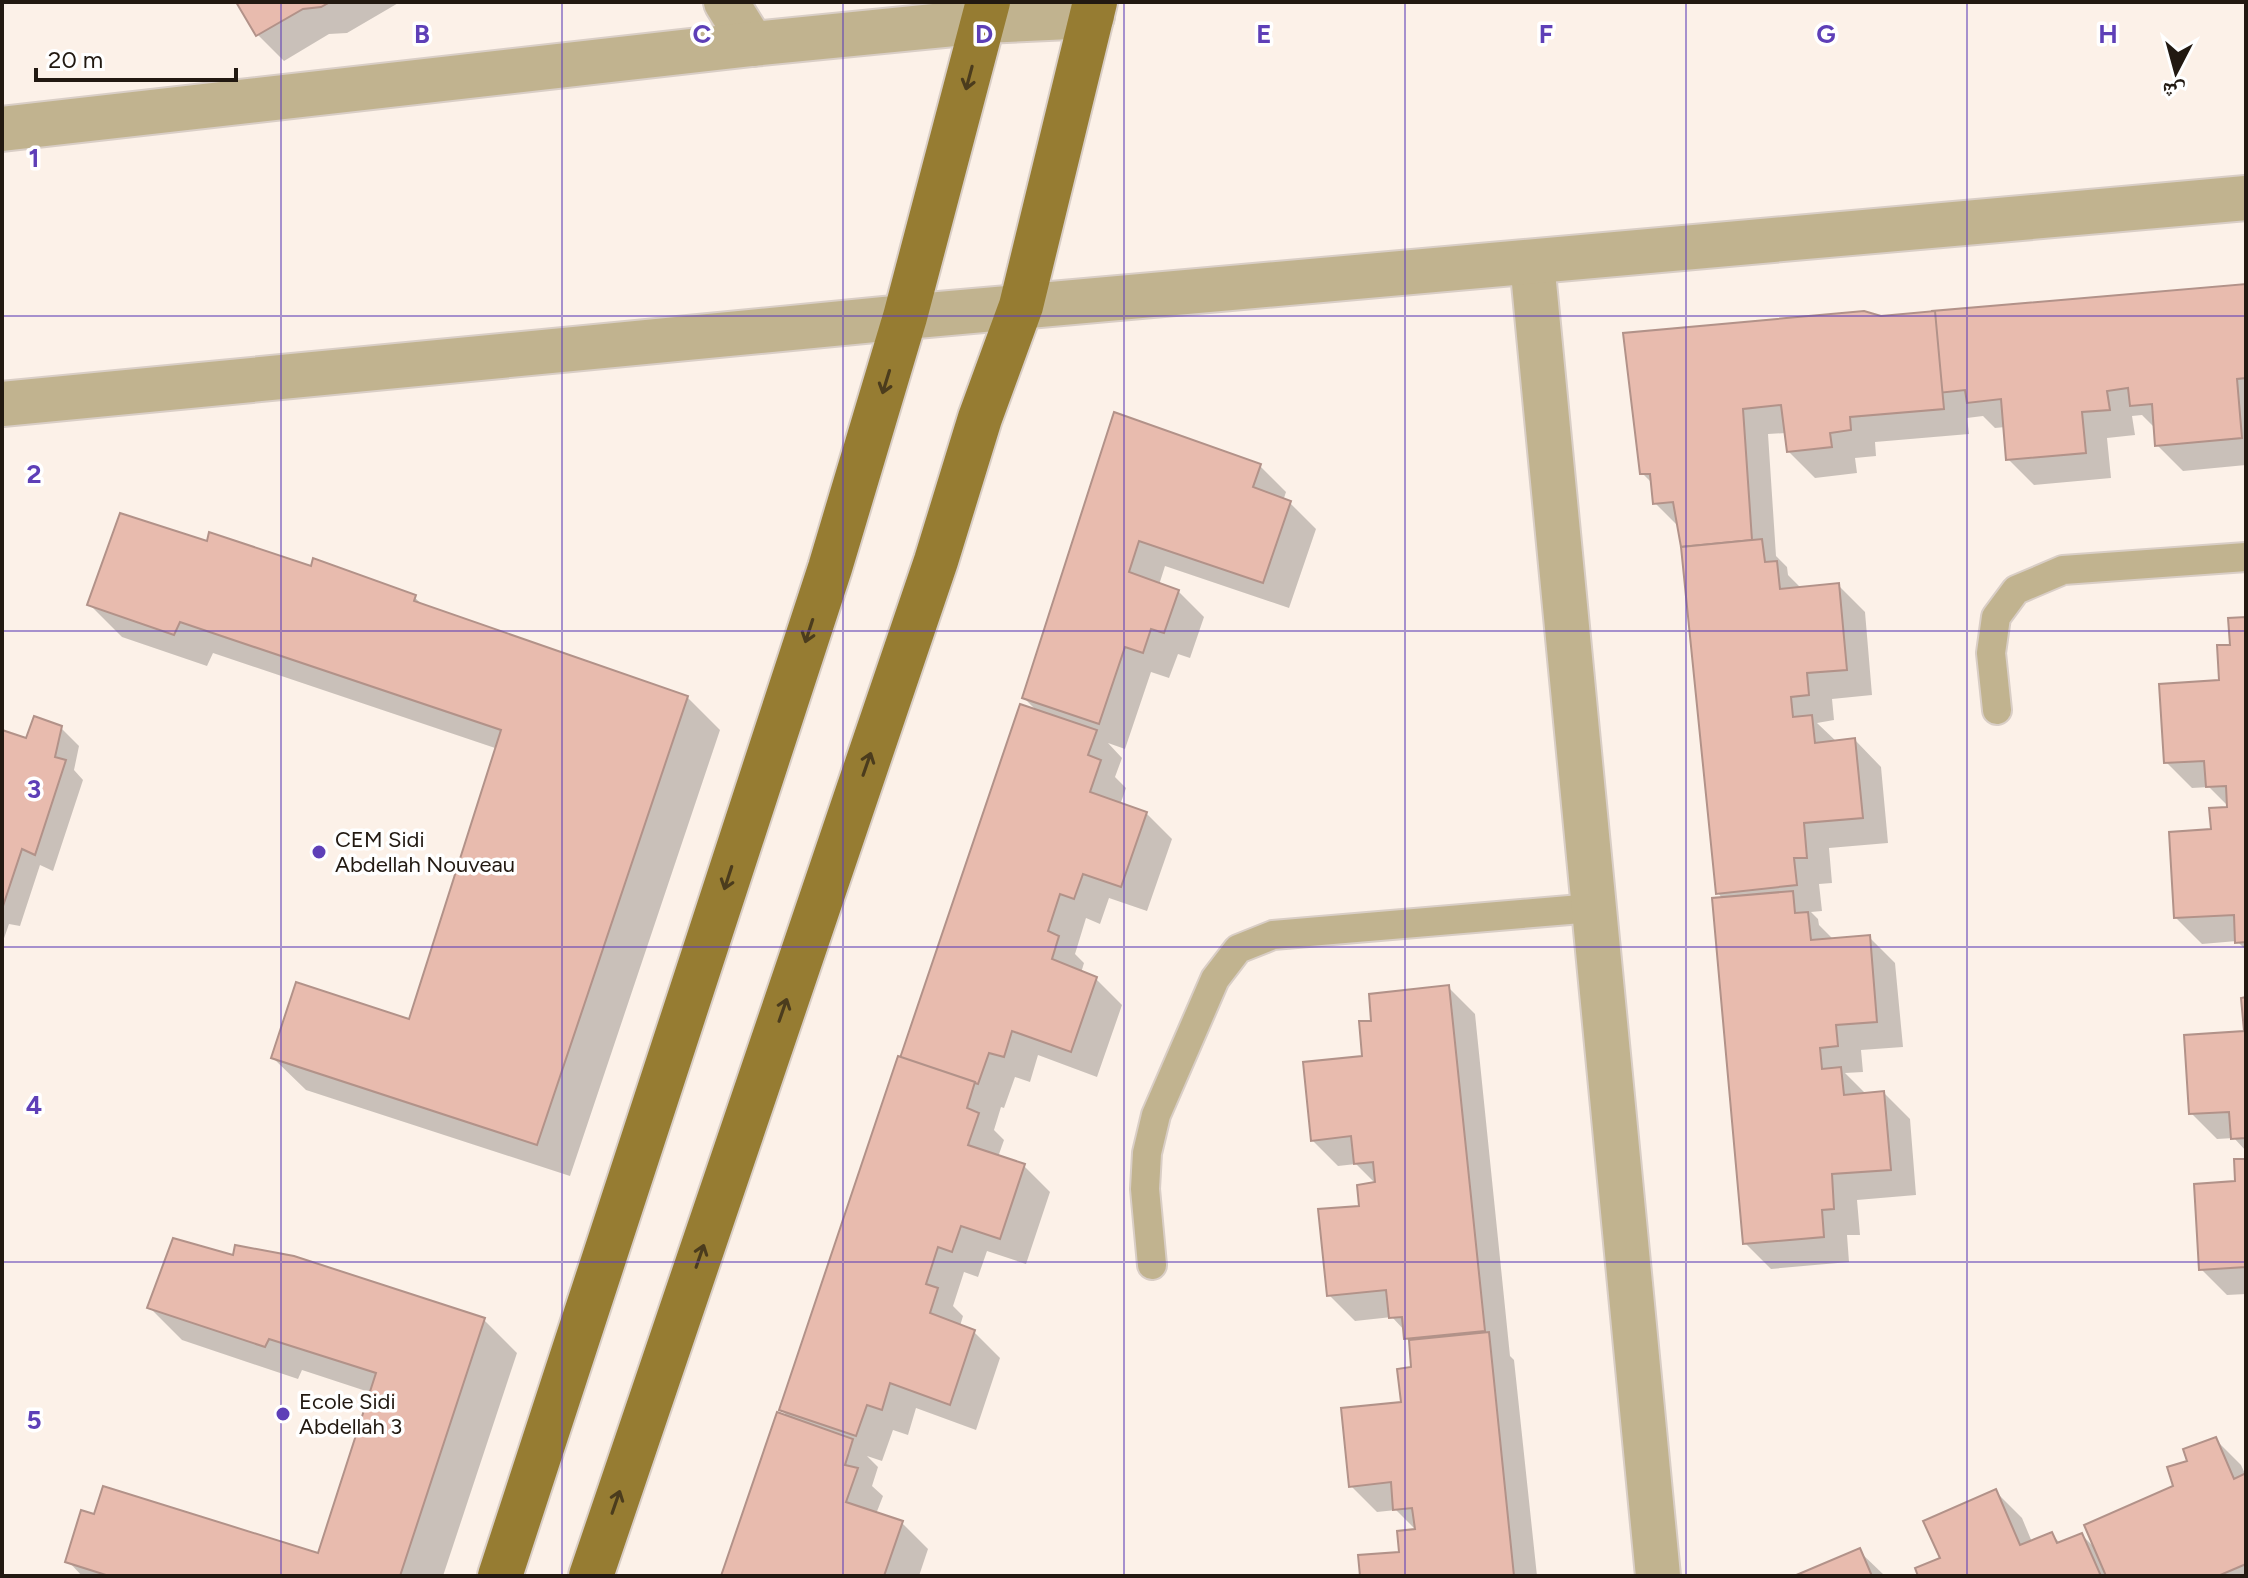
<svg xmlns="http://www.w3.org/2000/svg" width="2248" height="1578" viewBox="0 0 2248 1578" font-family="Figtree,'Noto Naskh Arabic',sans-serif">
  <style>
    .shadow { fill: #0003 }
    .building { fill: #e8bbae; stroke: #b29289; stroke-width: 2 }
    .lines { fill: none; stroke-linecap: round; stroke-linejoin: round }
    .lane-casing { stroke: #d9cec6; stroke-width: 32 }
    .street-casing { stroke: #d9cec6; stroke-width: 48 }
    .primary-casing { stroke: #d9cec6; stroke-width: 48 }
    .lane { stroke: #c1b38f; stroke-width: 28 }
    .street { stroke: #c1b38f; stroke-width: 44 }
    .primary { stroke: #967c32; stroke-width: 44 }
    .oneway { stroke: #4b3c1d }
    .grid { fill: none; stroke: #5e3fb7; stroke-width: 2; stroke-opacity: 0.55 }
    .poi-dot { fill: #5e3fb7; stroke: #fff; stroke-width: 3 }
    .labels { text-anchor: middle; dominant-baseline: central; stroke-width: 7; stroke-linejoin: round; paint-order: stroke }
    .poi-label { font-size: 22px; fill: #221911; stroke: #fff; text-anchor: start }
    .grid-label { font-size: 26px; text-anchor: middle; font-weight: bold; fill: #5e3fb7; stroke: #fff; stroke-width: 7; stroke-linejoin: round; paint-order: stroke }
  </style>
  <rect width="100%" height="100%" fill="#fcf1e8"/>
  <g class="shadow">
    <polygon points="239,2 400,2 347,33 329,34 284,61 258,35"/>
    <polygon points="2246,286 2246,465 2183,471 2157,445 2156,429 2142,415 2132,416 2135,435 2107,438 2111,478 2034,485 2008,459 2005,427 1995,428 1983,416 1967,418 1969,434 1875,442 1876,456 1855,458 1857,473 1815,478 1789,452 1787,433 1768,434 1776,556 1787,567 1788,575 1802,589 1839,586 1865,612 1872,695 1832,699 1834,720 1817,723 1837,742 1855,740 1881,767 1888,843 1829,848 1832,883 1819,884 1822,911 1811,912 1818,919 1819,925 1834,940 1869,937 1895,963 1903,1047 1861,1050 1863,1072 1845,1073 1867,1095 1884,1093 1910,1119 1916,1195 1857,1200 1860,1235 1847,1235 1849,1262 1771,1269 1745,1243 1723,899 1718,893 1680,528 1655,503 1653,484 1642,473 1881,318"/>
    <polygon points="1115,414 1260,466 1286,492 1283,501 1290,503 1316,529 1289,608 1165,566 1159,585 1178,591 1204,617 1190,658 1178,654 1169,678 1151,672 1125,749 1108,743 1122,758 1115,777 1126,788 1120,805 1146,813 1172,839 1147,911 1109,898 1100,924 1086,918 1075,954 1084,963 1081,973 1096,979 1122,1005 1097,1077 1038,1055 1030,1082 1015,1077 1004,1108 1001,1107 994,1130 1004,1140 998,1157 1024,1166 1050,1192 1026,1264 987,1251 978,1277 964,1272 953,1306 963,1316 960,1326 974,1332 1000,1358 976,1430 916,1408 908,1435 893,1430 882,1461 867,1456 878,1467 872,1486 883,1496 876,1514 902,1523 928,1549 919,1576 723,1576 791,1419 781,1410 1038,712 1024,698"/>
    <polygon points="208,543 414,597 425,607 687,697 720,730 570,1176 306,1090 273,1058 411,1022 498,749 213,653 207,666 122,637 89,604"/>
    <polygon points="2246,619 2246,950 2237,941 2202,944 2176,918 2213,831 2231,809 2209,787 2192,788 2166,762 2221,682 2232,646"/>
    <polygon points="61,728 79,746 74,770 83,780 53,871 40,865 20,926 9,924 2,944 2,732 27,741"/>
    <polygon points="1449,988 1475,1014 1510,1356 1514,1360 1537,1576 1362,1576 1401,1554 1417,1531 1396,1510 1377,1512 1351,1486 1403,1404 1413,1368 1411,1343 1406,1338 1405,1331 1392,1317 1355,1321 1329,1295 1361,1208 1376,1184 1356,1164 1338,1166 1312,1140 1365,1058 1374,1022"/>
    <polygon points="2246,1033 2246,1151 2234,1138 2217,1139 2191,1113"/>
    <polygon points="2246,1161 2246,1294 2227,1295 2201,1269"/>
    <polygon points="150,1308 484,1320 517,1353 443,1576 82,1576 68,1561 96,1516 319,1555 372,1393 302,1370 298,1379 182,1340"/>
    <polygon points="2215,1439 2241,1465 2246,1476 2246,1576 1920,1576 1943,1559 1996,1492 2022,1518 2032,1542 2051,1534 2061,1544 2082,1535 2097,1550 2175,1487 2190,1462"/>
    <polygon points="1859,1551 1885,1576 1800,1576"/>
  </g>
  <g class="building">
    <polygon points="236,2 330,2 321,7 303,9 256,36"/>
    <polygon points="2246,284 2246,378 2237,379 2242,438 2155,446 2152,404 2130,406 2128,388 2107,391 2110,410 2082,412 2086,453 2006,460 2001,399 1967,403 1965,390 1938,393 1932,311"/>
    <polygon points="1864,311 1881,316 1935,311 1944,409 1850,417 1851,430 1830,433 1832,447 1787,452 1781,405 1743,409 1752,540 1681,547 1673,502 1653,504 1650,474 1640,474 1623,333"/>
    <polygon points="1114,412 1261,464 1253,487 1291,501 1263,583 1139,541 1129,572 1179,590 1164,633 1151,629 1143,653 1125,647 1099,724 1022,698"/>
    <polygon points="120,513 207,541 209,532 311,566 313,558 416,595 414,601 688,696 537,1145 271,1058 296,982 409,1019 501,730 180,622 174,635 87,605"/>
    <polygon points="1762,539 1765,562 1777,561 1780,589 1839,583 1847,670 1807,673 1809,695 1791,697 1793,717 1812,715 1815,743 1855,738 1863,818 1804,823 1807,858 1794,858 1797,885 1716,894 1681,547"/>
    <polygon points="2246,617 2246,942 2235,943 2234,915 2174,918 2169,832 2211,829 2209,808 2227,807 2226,786 2206,787 2204,761 2164,763 2159,684 2219,680 2217,645 2230,645 2228,618"/>
    <polygon points="1020,704 1097,730 1088,755 1101,760 1090,792 1147,812 1121,887 1083,874 1074,899 1060,894 1048,931 1059,936 1052,959 1097,977 1071,1052 1012,1031 1004,1057 989,1053 978,1084 900,1058"/>
    <polygon points="34,716 62,726 55,757 66,760 35,855 22,849 2,909 2,730 26,738"/>
    <polygon points="1793,891 1795,913 1808,912 1811,940 1870,935 1877,1022 1836,1025 1838,1046 1820,1048 1822,1069 1841,1067 1844,1095 1884,1091 1891,1170 1832,1174 1834,1209 1822,1210 1824,1237 1743,1244 1712,898"/>
    <polygon points="1449,985 1485,1331 1404,1339 1402,1317 1389,1318 1386,1290 1327,1296 1318,1209 1359,1206 1357,1185 1375,1182 1373,1162 1354,1164 1351,1136 1311,1141 1303,1062 1362,1056 1359,1021 1371,1021 1369,994"/>
    <polygon points="2246,997 2246,1138 2231,1139 2229,1112 2189,1114 2184,1035 2244,1031 2241,998"/>
    <polygon points="898,1056 975,1082 967,1108 979,1113 968,1145 1025,1164 1000,1239 961,1226 952,1252 938,1247 926,1284 938,1288 930,1313 975,1330 950,1405 890,1383 882,1410 867,1405 856,1436 779,1410"/>
    <polygon points="2234,1159 2246,1159 2246,1267 2199,1270 2194,1184 2235,1181"/>
    <polygon points="173,1238 233,1255 235,1245 294,1256 485,1318 400,1576 109,1576 65,1562 81,1510 94,1514 103,1486 318,1553 376,1373 269,1339 265,1347 147,1308"/>
    <polygon points="1489,1332 1514,1576 1360,1576 1358,1555 1399,1552 1397,1531 1415,1529 1412,1508 1393,1510 1391,1482 1349,1487 1341,1408 1401,1402 1397,1369 1411,1367 1409,1340"/>
    <polygon points="777,1412 853,1439 845,1465 858,1468 846,1502 903,1521 884,1576 721,1576"/>
    <polygon points="2216,1437 2234,1479 2246,1473 2246,1564 2218,1576 2106,1576 2084,1525 2173,1486 2167,1467 2187,1461 2183,1449"/>
    <polygon points="1996,1489 2020,1545 2052,1532 2057,1543 2082,1533 2101,1576 1918,1576 1915,1568 1940,1558 1923,1521"/>
    <polygon points="1860,1548 1872,1576 1794,1576"/>
  </g>
  <g class="lines">
    <defs>
      <g id="lane">
        <polyline points="1997,710 1991,653 1996,617 2016,590 2063,570 2246,557"/>
        <polyline points="1152,1265 1145,1189 1147,1153 1156,1115 1215,979 1238,949 1273,935 1593,908"/>
      </g>
      <g id="street">
        <polyline points="726,2 752,44"/>
        <polyline points="2,129 752,44 984,21 1092,16"/>
        <polyline points="1532,262 1658,1576"/>
        <polyline points="2,404 905,317 2246,198"/>
      </g>
      <g id="primary">
        <polyline points="500,1576 830,568 905,317 988,2"/>
        <polyline points="591,1576 936,561 980,418 1021,306 1095,2"/>
      </g>
    </defs>
    <use href="#lane" class="lane-casing"/>
    <use href="#street" class="street-casing"/>
    <use href="#primary" class="primary-casing"/>
    <use href="#lane" class="lane"/>
    <use href="#street" class="street"/>
    <use href="#primary" class="primary"/>
  </g>
  <defs><path id="oneway-shaft" d="M-6 0H5M1.5-3L5.5 0L1.5 3" fill="none" stroke-width="1.6" stroke-linecap="round" stroke-linejoin="round" transform="scale(2)"/></defs>
  <g class="oneway">
    <use href="#oneway-shaft" transform="translate(969 78) rotate(105)"/>
    <use href="#oneway-shaft" transform="translate(886 382) rotate(107)"/>
    <use href="#oneway-shaft" transform="translate(809 631) rotate(108)"/>
    <use href="#oneway-shaft" transform="translate(867 764) rotate(-71)"/>
    <use href="#oneway-shaft" transform="translate(728 878) rotate(108)"/>
    <use href="#oneway-shaft" transform="translate(783 1010) rotate(-71)"/>
    <use href="#oneway-shaft" transform="translate(700 1256) rotate(-71)"/>
    <use href="#oneway-shaft" transform="translate(616 1502) rotate(-71)"/>
  </g>
  <path class="grid" d="M281 2V1576M562 2V1576M843 2V1576M1124 2V1576M1405 2V1576M1686 2V1576M1967 2V1576M2 316H2246M2 631H2246M2 947H2246M2 1262H2246"/>
  <g class="poi-dot">
    <circle cx="319" cy="852" r="8"/>
    <circle cx="283" cy="1414" r="8"/>
  </g>
  <g class="labels">
    <g class="poi-label">
      <text x="335" y="839">CEM Sidi<tspan x="335" dy="25">Abdellah Nouveau</tspan></text>
      <text x="299" y="1401">Ecole Sidi<tspan x="299" dy="25">Abdellah 3</tspan></text>
    </g>
  </g>
  <g class="grid-label">
    <text x="422" y="43">B</text>
    <text x="702" y="43">C</text>
    <text x="984" y="43">D</text>
    <text x="1264" y="43">E</text>
    <text x="1546" y="43">F</text>
    <text x="1826" y="43">G</text>
    <text x="2108" y="43">H</text>
    <text x="34" y="167">1</text>
    <text x="34" y="483">2</text>
    <text x="34" y="798">3</text>
    <text x="34" y="1114">4</text>
    <text x="34" y="1429">5</text>
  </g>
  <rect width="2248" height="1578" fill="none" stroke="#221911" stroke-width="8"/>
  <g transform="translate(2176 72) rotate(186)" stroke="#ffffff" stroke-width="6" paint-order="stroke">
  <path d="M0-6L14 30L0 20L-14 30Z" fill="#221911"/>
  <text y="-12" font-size="22" font-weight="bold" text-anchor="middle" fill="#221911">ش</text>
  </g>
  <path d="M36 68v12h200v-12" fill="none" stroke="#221911" stroke-width="4"/>
  <text x="48" y="68" font-size="24" fill="#221911" stroke="#ffffff" stroke-width="6" paint-order="stroke">20 m</text>
</svg>
